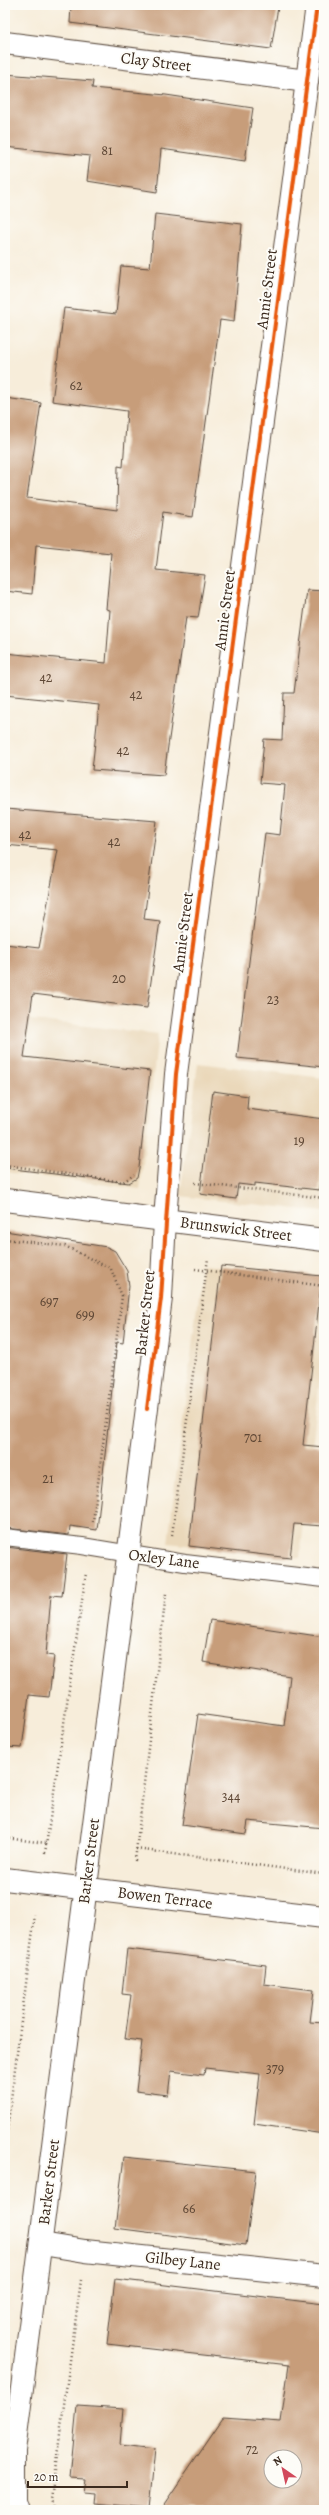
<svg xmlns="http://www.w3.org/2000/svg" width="329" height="2515" viewBox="0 0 329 2515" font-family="Alegreya,serif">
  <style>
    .built { fill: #ead8ba }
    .building { fill: #c79d7a; fill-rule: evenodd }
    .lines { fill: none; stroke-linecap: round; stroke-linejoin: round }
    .lane-casing { stroke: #57473a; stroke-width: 18 }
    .street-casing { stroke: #57473a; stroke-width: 24 }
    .secondary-casing { stroke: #57473a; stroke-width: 24 }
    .path { stroke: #57473a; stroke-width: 2.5; stroke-dasharray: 1 3; stroke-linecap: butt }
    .lane { stroke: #fff; stroke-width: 16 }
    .street { stroke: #fff; stroke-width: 22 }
    .secondary { stroke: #fff; stroke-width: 22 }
    .cycleway-casing { stroke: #fdfcf7; stroke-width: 6 }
    .cycleway { stroke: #e8590c; stroke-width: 4 }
    .labels { text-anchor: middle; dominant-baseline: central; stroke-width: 4; stroke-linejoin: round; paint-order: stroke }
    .number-label { font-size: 14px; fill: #5e4735 }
    .street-label { font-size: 16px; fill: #3b2a1e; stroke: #fdfcf7 }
  </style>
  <rect width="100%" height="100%" fill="#fdfcf7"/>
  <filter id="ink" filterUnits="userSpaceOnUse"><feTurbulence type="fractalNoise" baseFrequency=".025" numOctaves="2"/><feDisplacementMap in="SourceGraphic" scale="8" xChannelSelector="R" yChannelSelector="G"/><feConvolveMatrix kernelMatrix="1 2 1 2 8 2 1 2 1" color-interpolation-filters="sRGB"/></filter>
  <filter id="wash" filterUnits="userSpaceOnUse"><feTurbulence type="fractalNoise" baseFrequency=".012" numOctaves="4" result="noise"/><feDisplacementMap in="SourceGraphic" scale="16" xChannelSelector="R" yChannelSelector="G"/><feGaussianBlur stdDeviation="0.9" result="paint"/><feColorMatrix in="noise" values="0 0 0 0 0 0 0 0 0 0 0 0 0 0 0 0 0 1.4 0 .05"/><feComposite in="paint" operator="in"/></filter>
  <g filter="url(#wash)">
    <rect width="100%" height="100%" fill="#f7edda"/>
    <g class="built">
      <polygon points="5,1017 158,1034 140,1189 5,1172"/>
      <polygon points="198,1063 324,1078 324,1212 180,1196"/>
      <polygon points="202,1265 324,1276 324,1341 300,1558 168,1543"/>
    </g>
    <g id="blocks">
      <g class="building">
        <polygon points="71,5 263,5 278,7 271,49 70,23"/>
        <polygon points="5,74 93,81 92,88 166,95 253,108 245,161 161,149 157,192 87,181 90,156 5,147"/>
        <polygon points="155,214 242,224 234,322 220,320 193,517 163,512 156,570 205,575 198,618 186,617 164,775 92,770 99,705 5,695 5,653 106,663 110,610 106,609 111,553 36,545 32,594 5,591 5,398 41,403 27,498 117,510 118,466 123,467 127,411 52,401 58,357 64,308 116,314 121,266 150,268"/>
        <polygon points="307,590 324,591 324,1067 237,1058 265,833 280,835 285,785 260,783 264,739 282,740 284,693 294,693"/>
        <polygon points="5,809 157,821 144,919 160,921 147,1008 33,994 24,1057 150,1071 139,1168 137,1178 129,1183 5,1168 5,944 39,948 58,850 5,845"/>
        <polygon points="213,1091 248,1096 247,1109 324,1119 324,1164 321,1164 319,1190 255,1183 255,1186 238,1184 236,1199 200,1194"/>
        <polygon points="5,1231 107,1247 115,1251 127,1271 129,1286 123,1343 117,1342 97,1530 70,1526 69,1535 5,1528"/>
        <polygon points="221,1266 322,1276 303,1445 324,1447 324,1526 294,1524 290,1558 189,1546"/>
        <polygon points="5,1547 67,1554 62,1596 51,1595 46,1655 54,1656 49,1697 29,1695 22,1748 5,1747"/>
        <polygon points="210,1620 324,1637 324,1828 248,1821 246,1834 182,1825 198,1714 284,1726 290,1676 203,1662"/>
        <polygon points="127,1949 266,1965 264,1984 314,1990 310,2022 324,2023 324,2134 254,2124 260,2074 205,2068 204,2075 171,2071 168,2095 136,2091 142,2041 125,2039 131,1995 122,1994"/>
        <polygon points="124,2157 256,2171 246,2245 115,2228"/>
        <path d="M115 2279 324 2304V2510H160L223 2418 281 2422 289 2365 107 2344ZM271 2457H295V2481H271Z"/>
        <polygon points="77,2406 123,2409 120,2445 155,2449 149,2509 94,2504 95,2493 83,2492 85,2479 70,2478"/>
      </g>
    </g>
  </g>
  <g filter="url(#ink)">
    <use href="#blocks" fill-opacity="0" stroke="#57473a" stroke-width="1"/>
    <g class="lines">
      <defs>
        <polyline id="lane" points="5,1537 82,1546 185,1563 324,1579"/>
        <g id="street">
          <polyline points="5,43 307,81"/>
          <polyline points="5,1879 324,1917"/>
          <polyline points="42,2244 85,2251 324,2276"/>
          <polyline points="17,2510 14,2501 14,2451 161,1298 165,1220"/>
        </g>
        <g id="secondary">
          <polyline points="5,1200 324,1240"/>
          <polyline points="165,1220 176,1074 317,5"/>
        </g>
      </defs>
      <use href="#lane" class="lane-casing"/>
      <use href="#street" class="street-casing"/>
      <use href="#secondary" class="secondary-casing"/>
      <g class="path">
        <polyline points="5,1165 123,1182 134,1175"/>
        <polyline points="195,1183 324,1198"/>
        <polyline points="5,1239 65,1246 111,1269 122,1296 93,1522"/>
        <polyline points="195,1269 324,1286"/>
        <polyline points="172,1535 208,1258"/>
        <polyline points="5,1838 46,1843"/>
        <polyline points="136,1849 324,1874"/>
        <polyline points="45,1853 86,1573"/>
        <polyline points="135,1861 166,1593"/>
        <polyline points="5,2146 35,1914"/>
        <polyline points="55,2510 51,2500 81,2280"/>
      </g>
      <use href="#lane" class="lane"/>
      <use href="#street" class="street"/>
      <use href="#secondary" class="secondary"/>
      <defs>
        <polyline id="cycleway" points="147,1409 161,1298 176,1074 317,5"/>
      </defs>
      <use href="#cycleway" class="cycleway-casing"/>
      <use href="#cycleway" class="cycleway"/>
    </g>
  </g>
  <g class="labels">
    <g class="number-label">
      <text x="107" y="150">81</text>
      <text x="76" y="385">62</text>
      <text x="46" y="677">42</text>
      <text x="136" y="694">42</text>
      <text x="123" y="750">42</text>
      <text x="25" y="834">42</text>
      <text x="114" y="841">42</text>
      <text x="119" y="978">20</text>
      <text x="273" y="999">23</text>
      <text x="299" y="1140">19</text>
      <text x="49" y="1301">697</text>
      <text x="85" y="1314">699</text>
      <text x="253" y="1437">701</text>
      <text x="48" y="1478">21</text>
      <text x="231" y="1796">344</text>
      <text x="275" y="2068">379</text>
      <text x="189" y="2208">66</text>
      <text x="252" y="2449">72</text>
    </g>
    <g class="street-label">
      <text transform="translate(156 62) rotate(7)">Clay Street</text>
      <text transform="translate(267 289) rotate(-83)">Annie Street</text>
      <text transform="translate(225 610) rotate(-83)">Annie Street</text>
      <text transform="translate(183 932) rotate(-83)">Annie Street</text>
      <text transform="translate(236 1229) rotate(7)">Brunswick Street</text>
      <text transform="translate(145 1313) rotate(-84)">Barker Street</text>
      <text transform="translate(164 1559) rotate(7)">Oxley Lane</text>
      <text transform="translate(89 1861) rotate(-83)">Barker Street</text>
      <text transform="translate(165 1898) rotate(7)">Bowen Terrace</text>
      <text transform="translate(49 2182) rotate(-83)">Barker Street</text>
      <text transform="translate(183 2261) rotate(6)">Gilbey Lane</text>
    </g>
  </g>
  <rect width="329" height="2515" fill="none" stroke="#fdfcf7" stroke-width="20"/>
  <g transform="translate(283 2469) rotate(326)"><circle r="19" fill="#fdfcf7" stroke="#afa8a0"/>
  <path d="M0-3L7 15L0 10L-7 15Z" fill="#d1495b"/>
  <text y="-6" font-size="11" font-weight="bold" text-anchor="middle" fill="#3b2a1e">N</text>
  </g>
  <path d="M28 2481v6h99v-6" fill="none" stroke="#3b2a1e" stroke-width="2"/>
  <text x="34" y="2481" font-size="12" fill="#3b2a1e" stroke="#fdfcf7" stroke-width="3" paint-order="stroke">20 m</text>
</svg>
